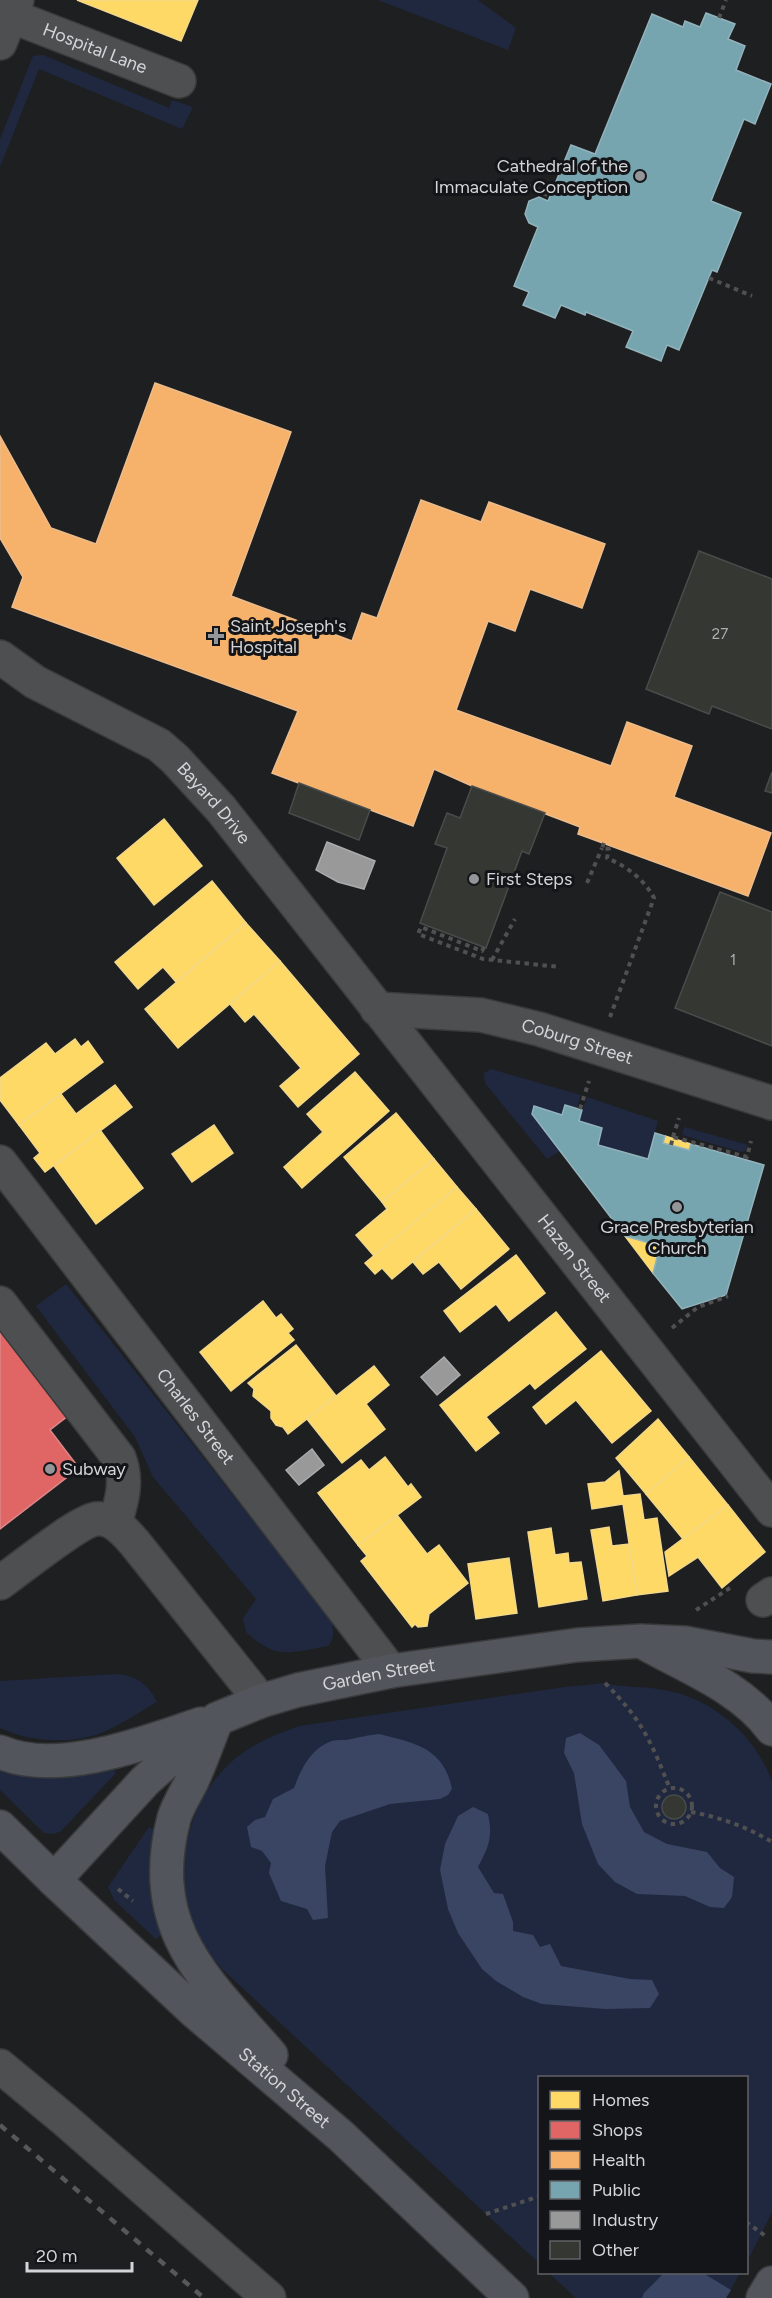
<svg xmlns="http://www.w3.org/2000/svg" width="772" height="2298" viewBox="0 0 772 2298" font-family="Figtree,sans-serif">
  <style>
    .green { fill: #1f283f }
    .forest { fill: #394562 }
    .homes { fill: #ffd966; stroke: #f2d888; stroke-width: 1.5 }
    .shops { fill: #e06666; stroke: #dc8788; stroke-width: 1.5 }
    .health { fill: #f6b26b; stroke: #ecbc8c; stroke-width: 1.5 }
    .public { fill: #76a5af; stroke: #92b3bb; stroke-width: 1.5 }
    .industry { fill: #999; stroke: #ababac; stroke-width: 1.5 }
    .building { fill: #343732; stroke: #4a4b4b; stroke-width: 1.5 }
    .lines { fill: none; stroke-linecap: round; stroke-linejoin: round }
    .minor-casing { stroke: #393a3b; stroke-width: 36 }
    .major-casing { stroke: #393a3b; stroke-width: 36 }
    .path { stroke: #505051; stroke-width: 4; stroke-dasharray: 4.5 4.5; stroke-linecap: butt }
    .minor { stroke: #4e4f50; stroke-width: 33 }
    .major { stroke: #53555c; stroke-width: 33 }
    .rail { stroke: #585859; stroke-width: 4.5; stroke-dasharray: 8 8; stroke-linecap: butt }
    .poi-dot { fill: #949598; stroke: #141518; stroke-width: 2 }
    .labels { text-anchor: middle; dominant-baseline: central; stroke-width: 6; stroke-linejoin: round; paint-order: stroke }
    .number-label { font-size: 15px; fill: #acaeae }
    .street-label { font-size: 18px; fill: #d4d5d8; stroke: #141518 }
    .poi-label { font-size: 18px; fill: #d4d5d8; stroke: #141518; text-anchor: start }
  </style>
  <rect width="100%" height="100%" fill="#1e1f21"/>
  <g class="green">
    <polygon points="378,0 478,0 516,28 508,50"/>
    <polygon points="43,55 169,108 172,100 193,107 182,129 39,69 0,167 0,139 33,56"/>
    <polygon points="491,1069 581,1095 577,1108 565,1105 562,1115 534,1107 532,1115 560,1151 547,1159 485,1083 484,1073"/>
    <polygon points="587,1097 658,1121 648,1159 598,1145 602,1128 579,1121"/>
    <polygon points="684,1127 748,1145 745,1151 741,1152 682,1135"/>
    <path d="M66 1284 330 1618C334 1626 335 1639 328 1646 291 1652 277 1661 246 1632L243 1618 256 1599 153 1477 135 1437 36 1306Z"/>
    <path d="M117 1674C137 1676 148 1684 157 1702 141 1711 125 1722 108 1730 77 1745 32 1743 0 1728V1681Z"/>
    <path d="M605 1683C624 1688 644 1686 664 1690 712 1698 755 1735 772 1781V2212L747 2262 746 2078H540V2264L222 1969C209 1954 197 1938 191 1919 175 1866 188 1804 227 1766 247 1746 273 1735 299 1726L565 1687Z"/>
    <path d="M112 1768 116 1773 61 1831 54 1834 44 1833 0 1790V1770C37 1781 76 1781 112 1768Z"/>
    <path d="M149 1827 155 1830C149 1866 149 1899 161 1935L156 1939 114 1900 108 1887Z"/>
    <polygon points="549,2273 740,2273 726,2298 576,2298"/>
  </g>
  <g class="forest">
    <polygon points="580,1733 599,1745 626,1781 630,1807 644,1832 667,1844 707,1852 720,1868 734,1877 732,1897 724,1908 710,1907 685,1896 637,1894 615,1882 598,1864 582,1824 574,1773 564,1753 566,1738"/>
    <path d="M379 1734C415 1743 444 1748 452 1789L448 1795 440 1799 390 1804 340 1821 332 1832 325 1866 328 1918 313 1920 307 1909 281 1901 269 1873 271 1863 262 1851 251 1847 247 1827 255 1820 265 1817 273 1799 294 1788C301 1769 311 1748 332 1741 338 1739 345 1741 351 1739 361 1737 368 1735 379 1734Z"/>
    <path d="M473 1807 488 1814C493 1837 489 1846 478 1867L494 1893 503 1894 513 1922V1931L533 1935 540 1947 550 1944 561 1966 630 1979 652 1980 659 1994 650 2008 605 2009 542 2004 523 1997 496 1981 482 1969 458 1933 448 1909 440 1870 445 1844 458 1816Z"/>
    <polygon points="664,2273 703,2273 731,2290 726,2298 642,2298 644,2293"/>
  </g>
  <g class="homes">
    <polygon points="77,0 198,0 181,41"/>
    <polygon points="164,819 202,866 154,905 117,858"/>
    <polygon points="212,881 246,923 176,982 163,967 138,989 115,962"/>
    <polygon points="246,923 280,961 178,1048 145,1009"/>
    <polygon points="280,961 359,1054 298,1107 280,1086 301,1068 254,1014 245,1022 230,1004"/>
    <polygon points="75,1039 81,1047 88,1041 103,1062 19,1125 0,1100 0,1078 46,1043 55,1054"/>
    <polygon points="355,1072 389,1111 302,1188 284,1167 323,1132 307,1114"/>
    <polygon points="115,1085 132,1107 45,1172 34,1158 40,1153 19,1125 61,1094 76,1114"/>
    <polygon points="396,1113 434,1159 382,1202 344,1157"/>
    <polygon points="214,1125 233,1153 192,1182 172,1154"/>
    <polygon points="100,1130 143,1188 96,1224 54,1166"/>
    <polygon points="665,1136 691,1144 689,1150 663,1143"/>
    <polygon points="434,1159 457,1187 374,1256 356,1235 387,1209 382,1202"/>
    <polygon points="457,1187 476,1209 392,1279 382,1268 375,1274 365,1263"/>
    <polygon points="476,1209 509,1249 461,1289 439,1262 423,1274 413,1262"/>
    <polygon points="625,1236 660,1246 653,1273"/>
    <polygon points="516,1255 545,1293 509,1321 496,1304 460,1332 444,1311"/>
    <polygon points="263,1301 276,1318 281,1314 293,1329 288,1333 294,1340 231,1391 200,1352"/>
    <polygon points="556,1312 586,1349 535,1389 530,1383 486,1417 499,1433 476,1451 440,1405"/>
    <polygon points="296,1345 336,1396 288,1434 283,1427 276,1425 271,1418 271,1411 253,1396 254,1389 248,1383"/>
    <polygon points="601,1351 651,1411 612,1443 576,1400 546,1424 533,1407"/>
    <polygon points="374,1366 389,1385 366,1404 385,1429 342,1463 307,1419"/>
    <polygon points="658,1419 689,1457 646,1494 616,1458"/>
    <polygon points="385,1457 408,1487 411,1484 421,1497 358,1545 318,1493 361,1460 369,1470"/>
    <polygon points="689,1457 728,1505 683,1539 646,1494"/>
    <polygon points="619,1471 623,1496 640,1494 644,1520 657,1518 668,1591 637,1595 623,1504 592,1509 588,1484 605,1482"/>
    <polygon points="728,1505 765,1552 722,1588 698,1557 669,1576 665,1552"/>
    <polygon points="397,1515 427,1554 439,1545 468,1583 429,1614 427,1626 418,1627 415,1624 412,1627 361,1561 367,1556 358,1545"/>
    <polygon points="609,1527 612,1546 629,1544 637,1595 603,1601 591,1530"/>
    <polygon points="551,1528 555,1555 568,1553 569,1563 581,1562 587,1599 539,1607 528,1532"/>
    <polygon points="509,1558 517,1613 476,1619 468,1564"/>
  </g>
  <polygon class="shops" points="0,1316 73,1412 50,1430 79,1468 0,1529"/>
  <polygon class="health" points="155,383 291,432 231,596 352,641 362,613 377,618 421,500 481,522 489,502 605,544 582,608 530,589 515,631 488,621 456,710 611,766 627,722 692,746 674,797 771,833 748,896 578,834 580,827 472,786 434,769 413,826 272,773 298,711 12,607 23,577 0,538 0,436 51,528 96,544"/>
  <g class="public">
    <polygon points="706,13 735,24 728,39 745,46 736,70 771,84 755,124 744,119 711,201 741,213 717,272 712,270 679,350 667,345 661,361 626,347 633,331 586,312 585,315 561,305 555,318 523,305 529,292 514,286 538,227 529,223 525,214 529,201 539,197 548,201 571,145 595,154 652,14 683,27 685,21 700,27"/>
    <polygon points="565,1105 582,1110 579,1121 602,1128 598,1145 648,1159 655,1133 665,1136 663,1143 689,1150 691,1144 764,1165 726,1295 682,1309 653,1273 660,1246 625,1236 532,1114 534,1106 562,1115"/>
  </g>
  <g class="industry">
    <polygon points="327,842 375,861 364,889 338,882 316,870"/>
    <polygon points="444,1357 460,1375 437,1395 421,1377"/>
    <polygon points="312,1449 324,1465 299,1485 286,1470"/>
  </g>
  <g class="building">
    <polygon points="699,551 772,579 772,729 712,706 709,714 646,689"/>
    <polygon points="772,772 772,793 765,791"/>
    <polygon points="299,783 370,810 359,840 289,813"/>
    <polygon points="472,786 545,813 529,854 522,851 486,948 420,923 447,848 435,844 447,813 460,818"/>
    <polygon points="720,892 772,912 772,1046 675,1008"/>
    <circle cx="674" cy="1807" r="12"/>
  </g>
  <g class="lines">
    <defs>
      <g id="minor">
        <path id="s1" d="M11 16 179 81"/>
        <polyline points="0,43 17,0"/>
        <path id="s2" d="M0 657 35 682 159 745 175 759 221 809 772 1510"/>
        <path id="s3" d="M377 1009 481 1015 539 1029 772 1103"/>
        <path id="s4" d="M0 1162 391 1671"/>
        <path d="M0 1303 119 1458C128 1480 122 1501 115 1523"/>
        <path d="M0 1583C18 1570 79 1521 96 1519 113 1517 125 1532 134 1542L261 1701"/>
        <polyline points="763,1600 772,1594"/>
        <polyline points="0,2066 65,2120 269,2298"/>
      </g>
      <g id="major">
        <path d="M648 1645C690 1668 743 1689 772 1729"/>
        <path d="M216 1721C208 1741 201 1761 192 1781 186 1793 178 1805 174 1818 145 1929 205 1979 271 2055"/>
        <path d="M0 1752C58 1777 145 1743 201 1724"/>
        <path id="s5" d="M0 1827 54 1880 194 2011 341 2136 512 2298"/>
        <path id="s6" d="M54 1880 145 1781 183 1747 217 1719 261 1701 298 1690 391 1671 577 1645 641 1641 685 1643 753 1656 772 1657"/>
        <polyline points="763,2298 772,2283"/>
      </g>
    </defs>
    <use href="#minor" class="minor-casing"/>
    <use href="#major" class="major-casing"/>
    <g class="path">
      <polyline points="719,18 726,0"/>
      <polyline points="520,182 546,193 544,199"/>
      <polyline points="709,278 752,296"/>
      <path d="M604 843 602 848 609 849 607 858C626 866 644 879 654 898L610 1017"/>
      <polyline points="587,883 602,848"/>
      <polyline points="484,947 482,951 421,927 418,934 483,959 560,967"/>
      <polyline points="492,960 515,919"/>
      <polyline points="580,1109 589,1081"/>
      <polyline points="673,1137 679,1118"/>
      <polyline points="671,1145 673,1137 747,1157 751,1141"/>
      <polyline points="672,1328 698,1307 728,1296"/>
      <polyline points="696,1610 730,1588"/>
      <path d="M605 1683C642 1720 651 1741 670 1789"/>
      <circle cx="674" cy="1806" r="18"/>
      <path d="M691 1812C720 1817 747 1827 772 1842"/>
      <polyline points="118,1889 133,1901"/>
      <polyline points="486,2214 540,2196"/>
      <polyline points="746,2222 767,2237"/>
    </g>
    <use href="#minor" class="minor"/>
    <use href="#major" class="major"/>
    <polyline class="rail" points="0,2125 204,2298"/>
  </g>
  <g class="poi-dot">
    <circle cx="640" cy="176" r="6"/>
    <path d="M213 627h6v6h6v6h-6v6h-6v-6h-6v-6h6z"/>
    <circle cx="474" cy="879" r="6"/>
    <circle cx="677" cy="1207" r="6"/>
    <circle cx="50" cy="1469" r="6"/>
  </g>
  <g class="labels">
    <g class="number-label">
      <text x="720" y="634">27</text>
      <text x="733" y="960">1</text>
    </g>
    <g class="street-label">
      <text stroke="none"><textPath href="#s1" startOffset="90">Hospital Lane</textPath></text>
      <text stroke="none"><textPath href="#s2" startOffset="262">Bayard Drive</textPath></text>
      <text stroke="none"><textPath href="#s3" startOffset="204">Coburg Street</textPath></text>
      <text stroke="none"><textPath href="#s2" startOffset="843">Hazen Street</textPath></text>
      <text stroke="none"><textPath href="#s4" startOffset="321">Charles Street</textPath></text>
      <text stroke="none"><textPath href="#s6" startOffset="398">Garden Street</textPath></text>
      <text stroke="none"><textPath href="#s5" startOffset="386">Station Street</textPath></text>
    </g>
    <g class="poi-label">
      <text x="628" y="166" text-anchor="end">Cathedral of the<tspan x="628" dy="21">Immaculate Conception</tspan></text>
      <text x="230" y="626">Saint Joseph's<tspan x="230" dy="21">Hospital</tspan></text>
      <text x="486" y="879">First Steps</text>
      <text x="677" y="1227" text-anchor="middle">Grace Presbyterian<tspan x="677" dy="21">Church</tspan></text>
      <text x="62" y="1469">Subway</text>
    </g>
  </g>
  <rect x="538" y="2076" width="210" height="198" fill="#141518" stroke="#616265" stroke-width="1.5"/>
  <rect x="550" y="2091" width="30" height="18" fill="#ffd966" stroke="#616265" stroke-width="1.5"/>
  <text x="592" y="2106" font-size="18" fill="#d4d5d8">Homes</text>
  <rect x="550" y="2121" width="30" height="18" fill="#e06666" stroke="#616265" stroke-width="1.5"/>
  <text x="592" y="2136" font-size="18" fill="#d4d5d8">Shops</text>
  <rect x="550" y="2151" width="30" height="18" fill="#f6b26b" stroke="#616265" stroke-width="1.5"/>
  <text x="592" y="2166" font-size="18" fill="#d4d5d8">Health</text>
  <rect x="550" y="2181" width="30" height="18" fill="#76a5af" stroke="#616265" stroke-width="1.5"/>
  <text x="592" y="2196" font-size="18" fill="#d4d5d8">Public</text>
  <rect x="550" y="2211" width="30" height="18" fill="#999999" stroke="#616265" stroke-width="1.5"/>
  <text x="592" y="2226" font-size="18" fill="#d4d5d8">Industry</text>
  <rect x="550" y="2241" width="30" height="18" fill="#343732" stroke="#616265" stroke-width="1.5"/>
  <text x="592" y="2256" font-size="18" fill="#d4d5d8">Other</text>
  <path d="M27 2262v9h105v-9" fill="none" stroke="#d4d5d8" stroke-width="3"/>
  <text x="36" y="2262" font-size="18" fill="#d4d5d8" stroke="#141518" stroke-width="4.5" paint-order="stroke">20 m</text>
</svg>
